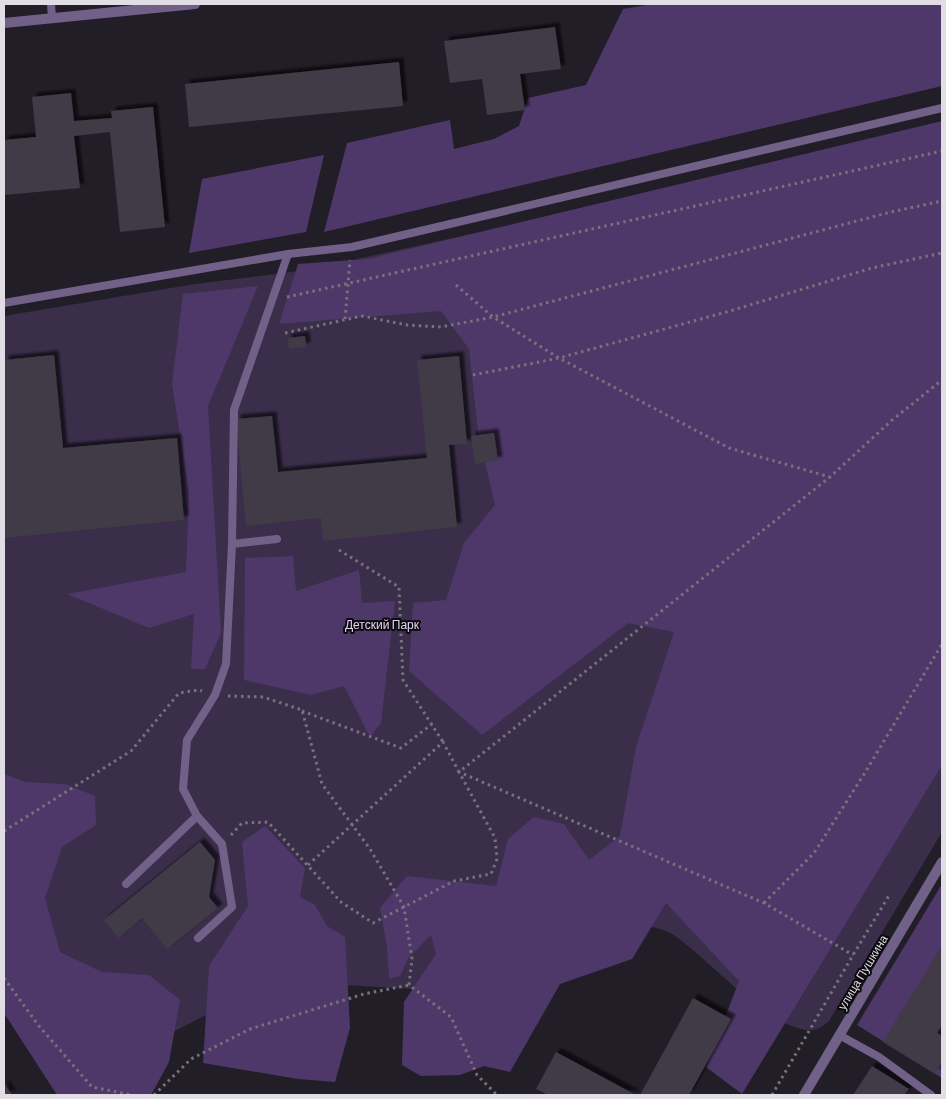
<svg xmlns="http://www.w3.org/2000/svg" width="946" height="1099" viewBox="0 0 946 1099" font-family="Barlow,sans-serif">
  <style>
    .green { fill: #3a2e4b }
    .forest { fill: #4e3869 }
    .building { fill: #3f3b46; filter: url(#shadow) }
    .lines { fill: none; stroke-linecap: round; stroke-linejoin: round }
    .path { stroke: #77737c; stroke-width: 3; stroke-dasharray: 2.5 4; stroke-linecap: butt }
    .lane { stroke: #716189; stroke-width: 8 }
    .street { stroke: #716189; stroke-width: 10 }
    .labels { text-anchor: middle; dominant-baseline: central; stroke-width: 4; stroke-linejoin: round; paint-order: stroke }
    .park-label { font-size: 12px; fill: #e2d5f5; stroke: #0b090d }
    .street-label { font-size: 12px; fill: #e0dde4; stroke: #0b090d }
  </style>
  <defs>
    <filter id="shadow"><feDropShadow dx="4.5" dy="-4.5" stdDeviation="1" flood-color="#0009"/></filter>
  </defs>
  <rect width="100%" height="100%" fill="#221e28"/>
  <path class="green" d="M942 131V832L829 1021C824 1025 819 1030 812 1030 770 1032 708 957 672 934 663 928 630 922 617 918L463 992 294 982 252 992 145 1046 4 907V316L195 284 307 270Z"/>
  <g class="forest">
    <polygon points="653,4 942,4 942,86 324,232 347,143 450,120 454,149 494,139 519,126 528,98 586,85 623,9"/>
    <polygon points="942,121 942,765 742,1094 706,1067 739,981 666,903 632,959 560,984 510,1072 484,1066 460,1075 421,1076 402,1065 404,1002 436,954 431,935 409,957 400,976 389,979 387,947 380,908 407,876 496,886 508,839 534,817 564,824 589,860 620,836 636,747 674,632 628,623 482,735 409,671 413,603 446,600 464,543 495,505 478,432 469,349 441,311 279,324 298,264 368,259"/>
    <polygon points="324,155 306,232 189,253 202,179"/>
    <polygon points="258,286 208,406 221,633 205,669 191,669 194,614 149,628 67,594 186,572 189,492 172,384 183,294"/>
    <polygon points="293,556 296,591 359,570 362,603 395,601 381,723 370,737 344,686 311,695 244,680 245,558"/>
    <polygon points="4,774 25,782 65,784 95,796 96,825 62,847 45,898 60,952 102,972 149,975 180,1000 169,1062 151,1095 57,1095 4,1013"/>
    <polygon points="265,826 305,868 300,897 315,905 327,926 345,937 350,1028 335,1082 298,1079 203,1063 209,966 248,906 242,842"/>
    <polygon points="942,884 942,1078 857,1025"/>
  </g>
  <g class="building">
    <polygon points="555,27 561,69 520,74 525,110 487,115 482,79 450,83 444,41"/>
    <polygon points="399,62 403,106 189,127 185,84"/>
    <polygon points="71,93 74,121 112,118 111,111 153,107 165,227 120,232 110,132 74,136 80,188 4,195 4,140 36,137 32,97"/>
    <polygon points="305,336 306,347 289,348 287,338"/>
    <polygon points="54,355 63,448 177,438 184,520 4,538 4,360"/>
    <polygon points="459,356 467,444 449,445 457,527 323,541 321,518 246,526 236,419 272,416 278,472 427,458 417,360"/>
    <polygon points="494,433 498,461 475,464 471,436"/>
    <polygon points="200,842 215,860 209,897 218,908 167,949 142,918 118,938 104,920"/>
    <polygon points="942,946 942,1025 937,1033 942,1036 942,1062 935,1074 883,1042"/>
    <polygon points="693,998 731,1019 689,1095 640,1095"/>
    <polygon points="556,1052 636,1095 548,1095 536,1089"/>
    <polygon points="872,1066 909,1089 904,1095 853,1095"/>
    <polygon points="4,1083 12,1095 4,1095"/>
  </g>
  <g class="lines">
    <g class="path">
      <polyline points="456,285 493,317 559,358 729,448 830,477 891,421 942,380"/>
      <polyline points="287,297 942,151"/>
      <polyline points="345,319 350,260"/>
      <polyline points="285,333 362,316 407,325 441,327 493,317 891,212 942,201"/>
      <polyline points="473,375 559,358 730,311 872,268 942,253"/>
      <polyline points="339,550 399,587 403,680 443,742"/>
      <polyline points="228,696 263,697 302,710 322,784 370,849 404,907 412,959 409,985 451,1017 477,1075 497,1095"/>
      <polyline points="302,711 401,748 432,724"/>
      <polyline points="4,831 131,751 179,693 199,690 202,691"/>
      <polyline points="231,835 242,823 268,822 341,902 373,923 454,881 491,874 497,859 495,838 459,772 764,903 853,955"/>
      <polyline points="308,865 443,742 459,772 830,477"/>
      <polyline points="764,903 814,853 866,771 942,644"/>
      <polyline points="4,978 39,1026 92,1087 132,1095"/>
      <polyline points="154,1095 191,1059 250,1029 364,994 409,985"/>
      <polyline points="772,1095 853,955 890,894"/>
    </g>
    <g class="lane">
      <polyline points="51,4 52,18"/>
      <polyline points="4,303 288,254 352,247 942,108"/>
      <polyline points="232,544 277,539"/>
      <polyline points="126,884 197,816"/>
      <polyline points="198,938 232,907 222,844 197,816 183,789 187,740 215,695 226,664 232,544 234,410 288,254"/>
      <polyline points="839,1035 879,1057 931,1095"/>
    </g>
    <g class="street">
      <polyline points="4,23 195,4"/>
      <polyline points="804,1095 942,862"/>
    </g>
  </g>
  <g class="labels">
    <g class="park-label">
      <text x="382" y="624">Детский Парк</text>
    </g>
    <g class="street-label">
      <text transform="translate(862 972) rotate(-59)">улица Пушкина</text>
    </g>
  </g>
  <rect width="946" height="1099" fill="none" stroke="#e0dde4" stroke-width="10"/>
</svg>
